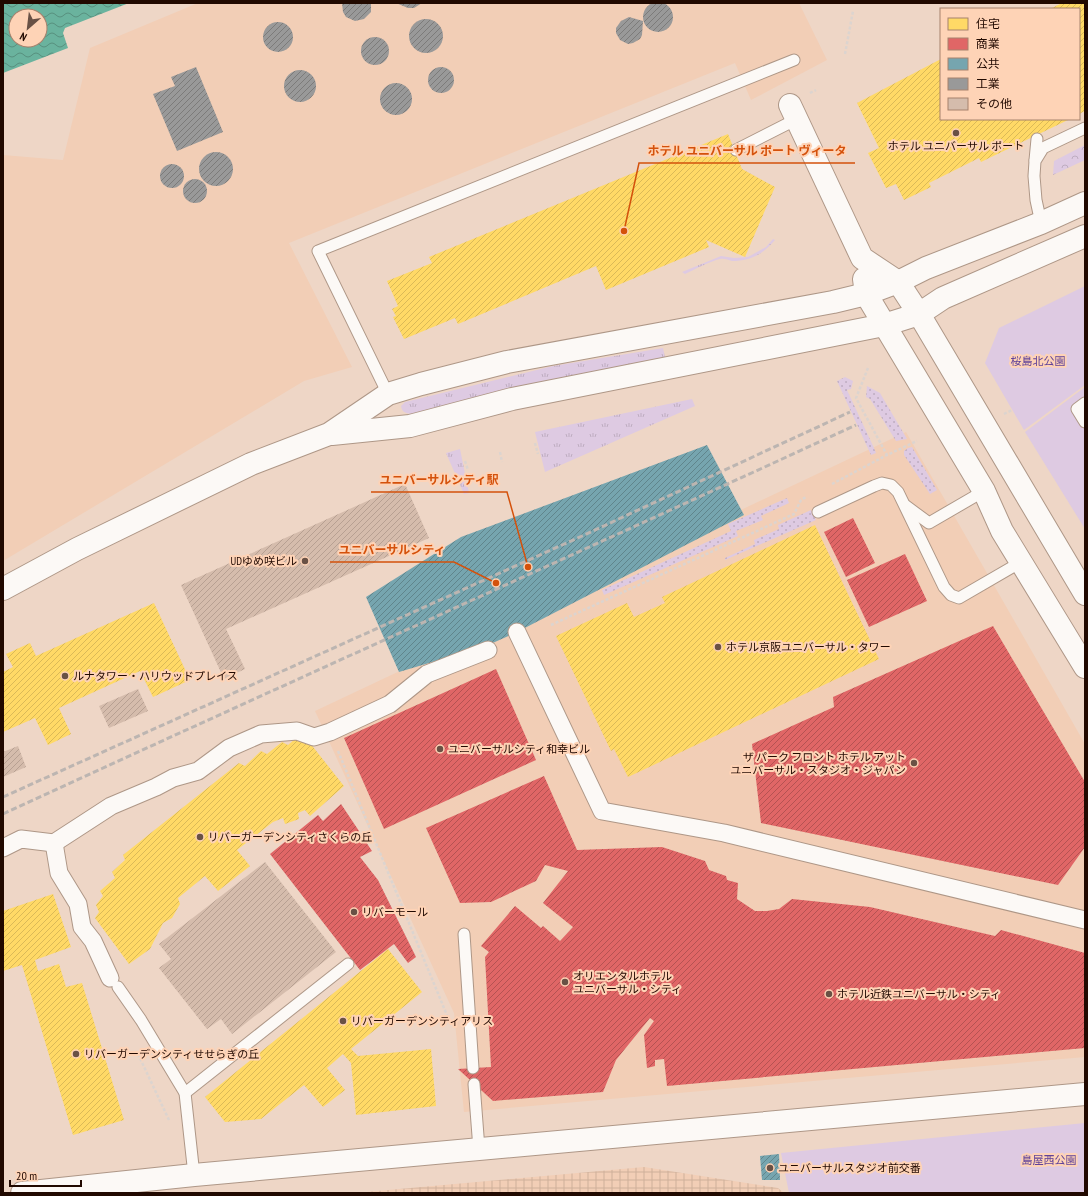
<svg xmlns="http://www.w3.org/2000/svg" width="1088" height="1196" viewBox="0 0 1088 1196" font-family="'PT Sans Narrow','Noto Sans JP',sans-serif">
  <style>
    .built { fill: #f2ceb6 }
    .industrial { fill: url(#industrial-grid) }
    .grass { fill: url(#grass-tufts) }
    .forest { fill: url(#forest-crowns) }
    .park { fill: #decae2 }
    .garden { fill: url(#garden-dots) }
    .water { fill: url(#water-waves); fill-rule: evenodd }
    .homes { fill: url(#homes-hatch) }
    .shops { fill: url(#shops-hatch) }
    .public { fill: url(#public-hatch) }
    .industry { fill: url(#industry-hatch) }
    .building { fill: url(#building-hatch) }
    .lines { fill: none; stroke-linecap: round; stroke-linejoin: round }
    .service-casing { stroke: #ae9787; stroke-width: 13 }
    .pedestrian-casing { stroke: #ae9787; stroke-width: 19 }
    .tertiary-casing { stroke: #ae9787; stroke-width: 24 }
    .path { stroke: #dcd4cf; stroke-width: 2.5; stroke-dasharray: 3 2; stroke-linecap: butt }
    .service { stroke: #fcf9f6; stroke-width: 11 }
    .pedestrian { stroke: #fcf9f6; stroke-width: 17 }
    .tertiary { stroke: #fcf9f6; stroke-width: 22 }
    .rail { stroke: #bcb5b1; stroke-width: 3; stroke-dasharray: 6 3; stroke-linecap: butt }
    .poi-dot { fill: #695145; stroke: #fed3b6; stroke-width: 1.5 }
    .labels { text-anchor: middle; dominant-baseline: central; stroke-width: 4; stroke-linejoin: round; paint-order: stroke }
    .poi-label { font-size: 11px; fill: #210900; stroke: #fed3b6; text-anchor: start }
    .park-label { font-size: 11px; fill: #604299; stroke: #fed3b6 }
    .leader { fill: none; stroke: #d4510b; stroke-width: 1.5 }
    .callout-dot { fill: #d4510b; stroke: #fed3b6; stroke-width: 1.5 }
    .callout-label { font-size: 12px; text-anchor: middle; font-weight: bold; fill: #d4510b; stroke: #fed3b6; stroke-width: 4; stroke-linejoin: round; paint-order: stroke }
  </style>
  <defs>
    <pattern id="industrial-grid" width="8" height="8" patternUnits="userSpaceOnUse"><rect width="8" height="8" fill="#f2ceb6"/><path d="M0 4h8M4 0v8" fill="none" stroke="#cfb09b"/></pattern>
    <pattern id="grass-tufts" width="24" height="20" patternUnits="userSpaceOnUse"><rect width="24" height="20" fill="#decae2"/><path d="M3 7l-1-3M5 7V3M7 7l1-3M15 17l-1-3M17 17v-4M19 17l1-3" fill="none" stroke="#beacc0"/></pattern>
    <pattern id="forest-crowns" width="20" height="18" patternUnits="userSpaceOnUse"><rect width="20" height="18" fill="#decae2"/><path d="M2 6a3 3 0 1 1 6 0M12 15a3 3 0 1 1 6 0" fill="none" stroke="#beacc0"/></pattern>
    <pattern id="garden-dots" width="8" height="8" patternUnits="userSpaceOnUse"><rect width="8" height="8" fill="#decae2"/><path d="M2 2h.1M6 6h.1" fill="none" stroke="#beacc0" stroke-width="1.8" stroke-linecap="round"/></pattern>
    <pattern id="water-waves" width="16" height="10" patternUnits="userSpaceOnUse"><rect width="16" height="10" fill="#6ab39e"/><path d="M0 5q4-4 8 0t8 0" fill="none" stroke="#57907e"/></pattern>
    <pattern id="homes-hatch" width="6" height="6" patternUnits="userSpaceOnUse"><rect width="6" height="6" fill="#ffd966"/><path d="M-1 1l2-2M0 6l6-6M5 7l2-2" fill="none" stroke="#dab957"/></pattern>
    <pattern id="shops-hatch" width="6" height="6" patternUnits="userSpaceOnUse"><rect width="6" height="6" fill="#e06666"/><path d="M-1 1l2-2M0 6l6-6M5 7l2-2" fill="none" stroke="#b55252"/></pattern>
    <pattern id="public-hatch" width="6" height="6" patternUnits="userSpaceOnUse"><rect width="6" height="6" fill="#76a5af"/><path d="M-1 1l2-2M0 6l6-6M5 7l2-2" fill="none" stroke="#60858c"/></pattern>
    <pattern id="industry-hatch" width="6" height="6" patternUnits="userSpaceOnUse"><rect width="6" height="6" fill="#999"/><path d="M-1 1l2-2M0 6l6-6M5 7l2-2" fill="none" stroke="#7c7b7a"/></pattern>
    <pattern id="building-hatch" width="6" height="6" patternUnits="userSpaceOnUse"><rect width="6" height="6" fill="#d5bcac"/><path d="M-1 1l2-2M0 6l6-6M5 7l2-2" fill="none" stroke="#b7a092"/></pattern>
  </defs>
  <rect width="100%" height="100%" fill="#eed6c6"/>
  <g class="built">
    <polygon points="198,3 799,3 827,60 751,100 735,63 289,243 352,367 304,381 3,561 3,155 63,160 90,48"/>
    <polygon points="906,432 1085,744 1085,1057 464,1112 454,1013 315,711"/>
  </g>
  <polygon class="industrial" points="644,1167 778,1188 784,1193 355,1193"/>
  <g class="grass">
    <path d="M773 239 775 240C763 254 751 261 732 261 728 260 724 258 720 259 708 262 696 269 685 274L682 272 721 256 734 258 748 257 766 247Z"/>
    <path d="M663 348 665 357 526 385 411 414C405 413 402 412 401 406L405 402 553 366Z"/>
    <polygon points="692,399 695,406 545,472 535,432"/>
    <polygon points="460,449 469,493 464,494 446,453"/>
  </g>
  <polygon class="forest" points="1085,145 1085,160 1053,175 1054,161"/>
  <g class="park">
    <polygon points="1085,286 1085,385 1024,430 985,363 999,328"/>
    <polygon points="1085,387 1085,529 1025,432"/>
    <polygon points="1085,1123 1085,1193 789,1193 781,1153"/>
  </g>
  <g class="garden">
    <polygon points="845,377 853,381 851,389 847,390 874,448 876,453 871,455 837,381"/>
    <polygon points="867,386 880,393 907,439 896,441 870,399 866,397"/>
    <polygon points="912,447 937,490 930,494 904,455 904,451 908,448"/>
    <polygon points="787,498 789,503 761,516 763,520 736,531 738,536 604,595 602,590 731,531 728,524"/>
    <polygon points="811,510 816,520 725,560 725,558 755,544 754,540 779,529 778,525"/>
  </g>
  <path class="water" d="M3 3H129L65 28 63 33 68 48 3 73ZM16 16H40V40H16Z"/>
  <g class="homes">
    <polygon points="1062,3 1085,3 1085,111 1079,114 1079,9 1050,9"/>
    <polygon points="941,59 941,119 1070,119 981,162 979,158 929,183 931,187 904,200 896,184 886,188 868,153 879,148 857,103"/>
    <polygon points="728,134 742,169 775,187 745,257 706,240 709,247 606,290 596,266 458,324 455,318 404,339 393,317 396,316 392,309 398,306 387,281 432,263 429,257"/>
    <polygon points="815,525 879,659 628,777 614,749 611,751 556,636 627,603 634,617 665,603 662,597"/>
    <polygon points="154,603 190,680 153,697 140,671 59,708 71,734 48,745 35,718 3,732 3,672 13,667 6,654 30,643 36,656"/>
    <polygon points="302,733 344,786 310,816 305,810 298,813 299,819 285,824 283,818 273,822 237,850 250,866 218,891 205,876 178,898 180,904 172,918 163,923 150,949 129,964 95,918 99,912 96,905 103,896 100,891 115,878 112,872 125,860 123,855 239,763 245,766 261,751 267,754 282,742 288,745"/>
    <polygon points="53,894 71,947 35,960 38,971 59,964 66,987 82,983 124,1120 73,1135 22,965 3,971 3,911"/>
    <polygon points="388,949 422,992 351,1049 358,1056 431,1049 436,1106 356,1115 351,1063 343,1054 327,1068 345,1090 323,1107 304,1085 261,1119 225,1122 205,1097"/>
  </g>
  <g class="shops">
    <polygon points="853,518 875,563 846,577 824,532"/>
    <polygon points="905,554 927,601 869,627 847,580"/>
    <polygon points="993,626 1085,782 1085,847 1058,885 761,823 752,744 834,707 833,697"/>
    <polygon points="496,669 536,760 384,829 344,738"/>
    <polygon points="544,776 577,850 662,847 705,861 709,870 726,876 727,880 738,883 737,899 755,911 767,911 779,909 792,899 870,907 995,936 1001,930 1085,953 1085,1048 667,1086 664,1059 655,1060 655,1066 647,1068 644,1035 654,1021 650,1018 616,1060 603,1092 493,1101 458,1069 491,1067 485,957 489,952 481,946 515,906 541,928 543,926 560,941 573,927 543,903 568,871 545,865 536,881 491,902 460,903 426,828"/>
    <polygon points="341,804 359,831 353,838 356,842 364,839 372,851 360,857 378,880 416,957 408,963 394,944 360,970 270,854 318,815 323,821"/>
  </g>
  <g class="public">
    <polygon points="707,445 744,515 517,632 486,646 399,672 366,597 461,537"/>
    <polygon points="779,1154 780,1180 762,1180 760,1156"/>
  </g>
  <g class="industry">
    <circle cx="658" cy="17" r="15"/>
    <polygon points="342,3 371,3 371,12 364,19 355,21 346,17 343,12"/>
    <polygon points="396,3 422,3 414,8 408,8"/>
    <polygon points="629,17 643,21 642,35 640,39 633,43 628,44 620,40 616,33 616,28 621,21"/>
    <circle cx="426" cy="36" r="17"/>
    <circle cx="278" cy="37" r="15"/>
    <circle cx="375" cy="51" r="14"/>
    <circle cx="441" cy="80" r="13"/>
    <polygon points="196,67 223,132 177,151 153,94 175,86 171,77"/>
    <circle cx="300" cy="86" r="16"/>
    <circle cx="396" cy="99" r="16"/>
    <circle cx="216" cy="169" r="17"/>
    <circle cx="172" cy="176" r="12"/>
    <circle cx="195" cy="191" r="12"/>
  </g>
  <g class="building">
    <polygon points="405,484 429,538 226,629 245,669 224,679 181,585"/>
    <polygon points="138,689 148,711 109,728 99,706"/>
    <polygon points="18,746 26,767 3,777 3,752"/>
    <polygon points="265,862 336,952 232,1034 221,1019 207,1029 159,968 171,959 159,944"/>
  </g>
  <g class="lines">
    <defs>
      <g id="service">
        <polyline points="736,150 797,119"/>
        <polyline points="1035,160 1037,139"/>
        <polyline points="1041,223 1036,200 1034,176 1035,161 1043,148 1085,128"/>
        <polyline points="388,394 318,251 794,60"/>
        <polyline points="1085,403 1077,409 1085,422"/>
        <polyline points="906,506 929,523 984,491"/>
        <polyline points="818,512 874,486 882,483 891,485 898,492 944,587 951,595 959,598 1021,562"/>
        <polyline points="464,934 473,1068"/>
        <polyline points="118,987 141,1020 185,1093 194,1175"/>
        <polyline points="474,1084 479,1149"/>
        <polyline points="185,1093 348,964"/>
      </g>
      <g id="pedestrian">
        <polyline points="517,632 602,811 724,833 1085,920"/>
        <polyline points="54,843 59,873 78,904 82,927 93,941 110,978"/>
        <polyline points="3,848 21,839 54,843 111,806 156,787 173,778 198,771 229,748 261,734 297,731 314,737 330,732 390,704 427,674 488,650"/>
      </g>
      <g id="tertiary">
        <polyline points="790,105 862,258 898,282 919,314 1085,594"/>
        <polyline points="864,279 866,294 984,491 1002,531 1085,667"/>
        <polyline points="332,434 410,426 512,399 884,325 919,314 943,298 1085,236"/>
        <polyline points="3,589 77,549 251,464 329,434 388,394 421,384 507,362 833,302 866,294 898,282 926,268 1041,223 1085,203"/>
        <polyline points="22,1193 194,1175 1085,1094"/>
      </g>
    </defs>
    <use href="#service" class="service-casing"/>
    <use href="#pedestrian" class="pedestrian-casing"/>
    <use href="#tertiary" class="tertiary-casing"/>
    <g class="path">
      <polyline points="845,54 853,11"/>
      <polyline points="810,93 816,90"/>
      <polyline points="868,368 856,398 887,455"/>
      <polyline points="1004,414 1012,410"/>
      <polyline points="535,443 538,454"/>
      <polyline points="500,452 502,462"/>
      <polyline points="465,461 468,470"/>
      <polyline points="832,484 887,455 917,441"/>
      <polyline points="551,625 794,514 801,500 806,497"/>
      <polyline points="338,751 451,1025"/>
      <polyline points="138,1054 169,1120"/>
    </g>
    <use href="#service" class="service"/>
    <use href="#pedestrian" class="pedestrian"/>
    <use href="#tertiary" class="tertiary"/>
    <g class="rail">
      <polyline points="3,797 582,536 850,412"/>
      <path d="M3 814C287 683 572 556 856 425"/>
    </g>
  </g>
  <g class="poi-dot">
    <circle cx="956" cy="133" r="4"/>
    <circle cx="305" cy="561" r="4"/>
    <circle cx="718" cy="647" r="4"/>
    <circle cx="65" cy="676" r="4"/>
    <circle cx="440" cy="749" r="4"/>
    <circle cx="914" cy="763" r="4"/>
    <circle cx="200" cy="837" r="4"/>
    <circle cx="354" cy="912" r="4"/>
    <circle cx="565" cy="982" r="4"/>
    <circle cx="829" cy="994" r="4"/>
    <circle cx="343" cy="1021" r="4"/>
    <circle cx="76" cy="1054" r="4"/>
    <circle cx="770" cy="1168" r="4"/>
  </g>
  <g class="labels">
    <g class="poi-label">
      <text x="956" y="146" text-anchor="middle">ホテル ユニバーサル ポート</text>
      <text x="297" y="561" text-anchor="end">UDゆめ咲ビル</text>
      <text x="726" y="647">ホテル京阪ユニバーサル・タワー</text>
      <text x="73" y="676">ルナタワー・ハリウッドプレイス</text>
      <text x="448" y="749">ユニバーサルシティ和幸ビル</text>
      <text x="906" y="757" text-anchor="end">ザ パーク フロント ホテル アット<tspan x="906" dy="13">ユニバーサル・スタジオ・ジャパン</tspan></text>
      <text x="208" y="837">リバーガーデンシティさくらの丘</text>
      <text x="362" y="912">リバーモール</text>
      <text x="573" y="976">オリエンタルホテル<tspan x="573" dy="13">ユニバーサル・シティ</tspan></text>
      <text x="837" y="994">ホテル近鉄ユニバーサル・シティ</text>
      <text x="351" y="1021">リバーガーデンシティアリス</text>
      <text x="84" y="1054">リバーガーデンシティせせらぎの丘</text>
      <text x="778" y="1168">ユニバーサルスタジオ前交番</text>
    </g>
    <g class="park-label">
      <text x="1038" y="361">桜島北公園</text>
      <text x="1049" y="1160">島屋西公園</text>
    </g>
  </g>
  <path class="leader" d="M624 231L639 163H855M528 567L507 492H371M496 583L454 562H330"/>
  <g class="callout-dot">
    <circle cx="624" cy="231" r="4"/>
    <circle cx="528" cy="567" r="4"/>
    <circle cx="496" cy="583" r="4"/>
  </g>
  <g class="callout-label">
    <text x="747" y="155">ホテル ユニバーサル ポート ヴィータ</text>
    <text x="439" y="484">ユニバーサルシティ駅</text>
    <text x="392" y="554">ユニバーサルシティ</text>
  </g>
  <rect width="1088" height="1196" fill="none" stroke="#210900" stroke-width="8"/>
  <rect x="940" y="8" width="140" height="112" fill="#fed3b6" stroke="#a6826d"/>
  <rect x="948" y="18" width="20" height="12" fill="#ffd966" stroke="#a6826d"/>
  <text x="976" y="28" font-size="12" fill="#210900">住宅</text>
  <rect x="948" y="38" width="20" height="12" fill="#e06666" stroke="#a6826d"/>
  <text x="976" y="48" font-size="12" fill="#210900">商業</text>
  <rect x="948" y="58" width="20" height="12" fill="#76a5af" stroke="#a6826d"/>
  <text x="976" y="68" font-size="12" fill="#210900">公共</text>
  <rect x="948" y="78" width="20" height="12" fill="#999999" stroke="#a6826d"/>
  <text x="976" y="88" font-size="12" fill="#210900">工業</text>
  <rect x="948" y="98" width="20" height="12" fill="#d5bcac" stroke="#a6826d"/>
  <text x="976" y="108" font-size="12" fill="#210900">その他</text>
  <g transform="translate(28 28) rotate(208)"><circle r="19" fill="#fed3b6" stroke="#a6826d"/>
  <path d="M0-3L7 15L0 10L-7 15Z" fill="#695145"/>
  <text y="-6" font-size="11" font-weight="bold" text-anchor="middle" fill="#210900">N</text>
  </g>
  <path d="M10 1180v6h71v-6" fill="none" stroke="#210900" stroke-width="2"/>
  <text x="16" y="1180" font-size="12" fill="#210900" stroke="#fed3b6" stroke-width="3" paint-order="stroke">20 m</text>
</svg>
